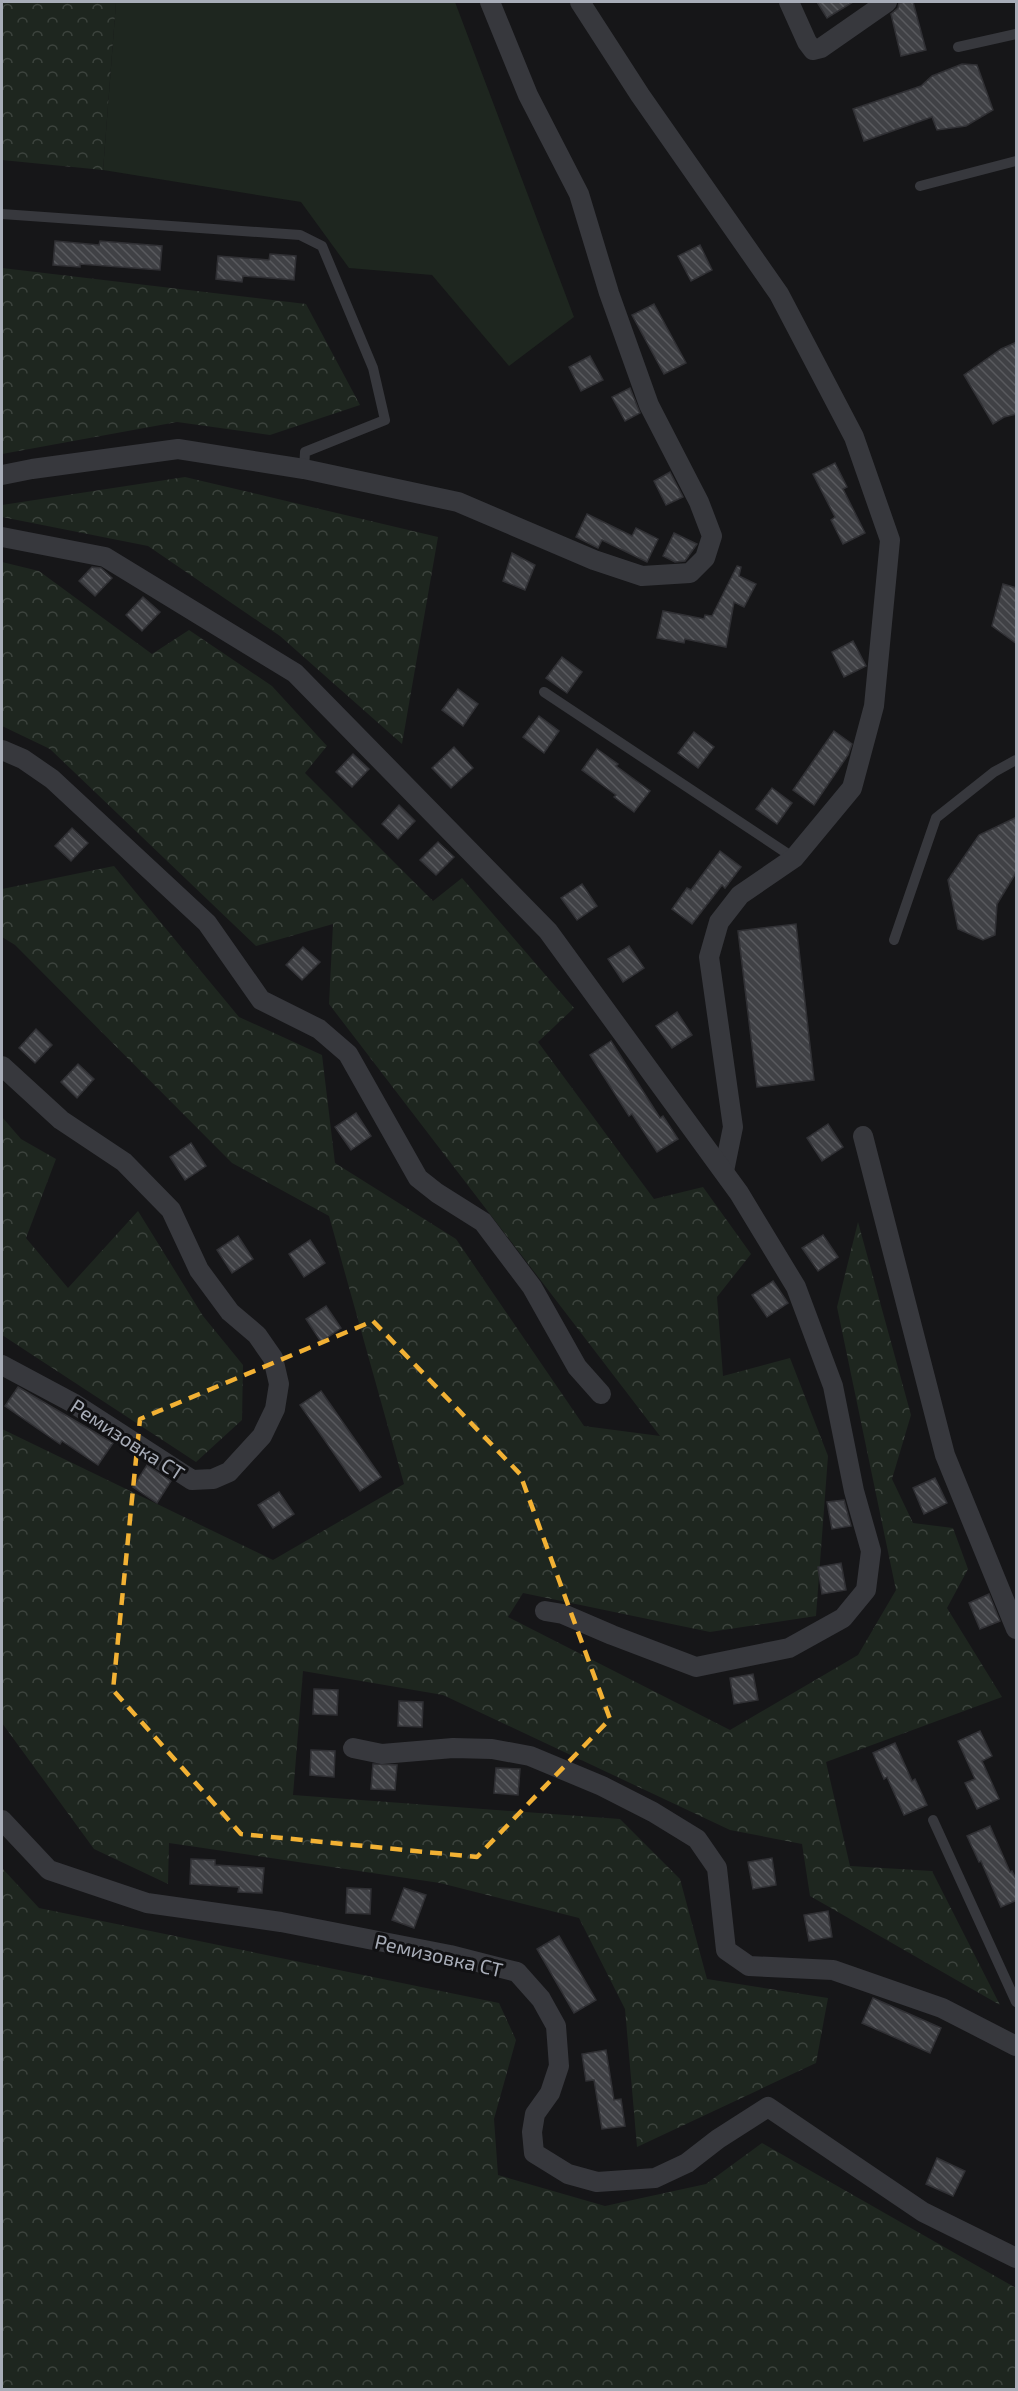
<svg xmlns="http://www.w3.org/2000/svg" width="1018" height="2391" viewBox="0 0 1018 2391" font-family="'Exo 2',sans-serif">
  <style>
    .grass { fill: #1e261f }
    .forest { fill: url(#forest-crowns) }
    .building { fill: url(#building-back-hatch); stroke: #303034; stroke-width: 1.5 }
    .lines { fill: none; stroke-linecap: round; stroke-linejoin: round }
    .service { stroke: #37383d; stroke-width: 10 }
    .minor { stroke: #37383d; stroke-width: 20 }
    .marked { fill: none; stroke: #f2b134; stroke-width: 4.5; stroke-dasharray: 12 8; stroke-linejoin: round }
    .labels { text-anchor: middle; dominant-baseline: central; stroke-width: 6; stroke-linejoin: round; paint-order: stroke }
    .street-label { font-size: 20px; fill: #a8adb8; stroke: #111113 }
  </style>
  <defs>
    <pattern id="forest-crowns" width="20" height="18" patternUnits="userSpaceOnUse" patternTransform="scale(1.5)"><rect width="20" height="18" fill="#1e261f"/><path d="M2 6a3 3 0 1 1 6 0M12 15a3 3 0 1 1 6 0" fill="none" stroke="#3c433d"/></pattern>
    <pattern id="building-back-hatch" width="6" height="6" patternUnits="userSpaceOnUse" patternTransform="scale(1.5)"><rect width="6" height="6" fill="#404145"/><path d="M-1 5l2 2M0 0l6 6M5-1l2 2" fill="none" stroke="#595a5e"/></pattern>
  </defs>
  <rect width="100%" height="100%" fill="#161618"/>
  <polygon class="grass" points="116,2 455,2 574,317 509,366 432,275 349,268 301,202 103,170"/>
  <g class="forest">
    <polygon points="2,2 116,2 103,170 2,160"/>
    <polygon points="2,268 306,304 360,405 270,435 177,422 2,454"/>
    <polygon points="185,477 438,537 402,744 280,636 148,546 2,517 2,505"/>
    <polygon points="2,562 39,571 152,654 189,630 272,686 327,746 305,773 433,901 462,878 574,1008 538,1042 654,1199 703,1187 751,1254 717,1297 723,1376 790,1358 828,1456 816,1616 710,1632 523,1593 508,1617 730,1730 858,1655 896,1590 837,1307 858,1222 911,1415 892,1479 913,1523 953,1528 968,1569 947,1608 1002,1697 826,1762 850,1866 932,1871 1000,2005 810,1896 802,1844 730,1830 443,1695 303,1671 293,1795 620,1819 680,1879 707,1979 828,1998 816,2063 637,2147 625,2009 579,1918 440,1883 169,1843 168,1884 94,1849 2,1723 2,1429 273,1560 404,1484 329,1216 232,1163 15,945 2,937 2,889 114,866 239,1017 322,1055 335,1163 456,1239 584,1426 660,1436 329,1004 333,924 256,946 50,749 2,726"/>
    <polygon points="2,1117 21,1139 56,1159 26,1238 68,1288 138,1211 203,1316 243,1365 242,1420 196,1462 2,1335"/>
    <polygon points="2,1868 39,1908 499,2003 516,2040 494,2119 498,2175 605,2206 706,2184 762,2143 1016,2288 1016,2389 2,2389"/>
  </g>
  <g class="building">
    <polygon points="817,2 853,2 827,18"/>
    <polygon points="905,2 913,2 926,50 901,56 891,14 898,8 899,3"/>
    <polygon points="962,64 977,65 993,110 966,126 937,130 932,117 864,141 853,109 921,86 932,76"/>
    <polygon points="55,241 99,245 100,241 162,246 160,270 80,264 80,267 53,265"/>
    <polygon points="700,245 712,270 691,281 678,256"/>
    <polygon points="270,254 296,256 294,280 243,276 242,282 216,279 218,256 269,260"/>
    <polygon points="654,304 686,363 664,374 632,315"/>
    <polygon points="1017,342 1017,414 1004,417 993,424 964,375 1001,349"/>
    <polygon points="590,356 603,380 581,391 569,367"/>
    <polygon points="630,388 640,413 625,421 612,397"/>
    <polygon points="835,463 847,487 843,489 865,533 843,544 831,520 835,517 813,474"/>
    <polygon points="670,472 683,497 666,505 654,481"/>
    <polygon points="587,514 632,536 636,528 658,539 647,562 602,540 598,548 576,537"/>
    <polygon points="674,533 697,544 685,561 675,562 663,556"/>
    <polygon points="512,553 535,565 525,590 503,581"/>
    <polygon points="737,566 741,567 739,576 756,584 744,607 734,602 726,647 685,639 684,643 657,638 663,611 704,619 705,615 712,616"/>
    <polygon points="92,567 101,568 112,578 95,596 79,581"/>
    <polygon points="1003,584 1017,588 1017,644 992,626"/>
    <polygon points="143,597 160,612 142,631 126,615"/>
    <polygon points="853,641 866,666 844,677 832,652"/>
    <polygon points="562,657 582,672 567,693 546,678"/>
    <polygon points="458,689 478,704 463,726 442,710"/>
    <polygon points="539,716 559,731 544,753 523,737"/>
    <polygon points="834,731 852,744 848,755 814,805 793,790"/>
    <polygon points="694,732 714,747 698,768 678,753"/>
    <polygon points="454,747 473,768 451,788 432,768"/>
    <polygon points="597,749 618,764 616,766 650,791 634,812 614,797 616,795 582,770"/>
    <polygon points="353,754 369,769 352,787 336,772"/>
    <polygon points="772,788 792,803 777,824 756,809"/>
    <polygon points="399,805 415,821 398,839 382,824"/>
    <polygon points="1017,817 1017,871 997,904 995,935 983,940 958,929 948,880 979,835"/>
    <polygon points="72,828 88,843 71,861 55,846"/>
    <polygon points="438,842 454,857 436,875 420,860"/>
    <polygon points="720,851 741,867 725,888 722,885 692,924 672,909 687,888 691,890"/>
    <polygon points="582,884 597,906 577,920 561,898"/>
    <polygon points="796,924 814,1080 757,1087 738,931"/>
    <polygon points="629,946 644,968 623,982 608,959"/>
    <polygon points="303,947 320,962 302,980 286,965"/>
    <polygon points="677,1012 692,1035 672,1048 656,1026"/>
    <polygon points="36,1029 52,1045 35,1063 19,1048"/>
    <polygon points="611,1041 660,1118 663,1116 678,1139 657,1152 632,1114 629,1116 590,1055"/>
    <polygon points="78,1064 94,1079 77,1098 61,1082"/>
    <polygon points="356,1113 371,1136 351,1150 335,1127"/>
    <polygon points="828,1124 843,1147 822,1161 807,1138"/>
    <polygon points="191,1143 206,1166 185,1180 170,1157"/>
    <polygon points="823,1235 838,1257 818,1271 802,1248"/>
    <polygon points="238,1236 253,1259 232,1273 217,1250"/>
    <polygon points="310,1240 325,1263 304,1277 289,1254"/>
    <polygon points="773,1281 788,1303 767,1317 752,1295"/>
    <polygon points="326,1306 341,1328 321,1342 306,1319"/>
    <polygon points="18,1387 113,1443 98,1465 62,1441 60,1444 5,1406"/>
    <polygon points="321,1391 381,1477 360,1491 300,1405"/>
    <polygon points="147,1465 171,1481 157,1503 133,1487"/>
    <polygon points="935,1478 947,1503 924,1514 913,1488"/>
    <polygon points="279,1492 294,1514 273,1528 258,1505"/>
    <polygon points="844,1500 851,1526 832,1529 827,1502"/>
    <polygon points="841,1563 846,1590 822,1594 818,1567"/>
    <polygon points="989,1594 1000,1621 980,1629 969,1603"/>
    <polygon points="753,1674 758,1700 734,1704 730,1678"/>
    <polygon points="314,1689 338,1690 337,1715 313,1714"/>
    <polygon points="399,1701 423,1702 422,1727 398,1726"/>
    <polygon points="980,1731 992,1756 982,1761 999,1799 977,1809 965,1783 975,1779 958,1741"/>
    <polygon points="895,1743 912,1781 915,1779 927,1805 904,1815 887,1777 884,1779 873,1753"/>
    <polygon points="311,1750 335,1751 334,1777 310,1775"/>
    <polygon points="373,1764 397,1765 395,1790 371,1789"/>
    <polygon points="496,1768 520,1769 518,1795 494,1793"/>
    <polygon points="990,1826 1010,1872 1012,1871 1017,1881 1017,1900 1001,1907 981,1861 979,1862 967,1836"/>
    <polygon points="772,1858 776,1885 753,1889 748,1862"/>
    <polygon points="191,1859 215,1860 215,1865 264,1868 262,1893 238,1892 239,1887 190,1884"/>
    <polygon points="347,1888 371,1889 370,1914 346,1913"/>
    <polygon points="404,1888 426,1895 414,1928 392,1920"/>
    <polygon points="828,1911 832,1937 809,1941 804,1915"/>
    <polygon points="559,1936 596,2000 574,2013 537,1949"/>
    <polygon points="873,1998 941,2028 930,2053 862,2023"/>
    <polygon points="606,2050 614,2100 621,2099 625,2126 602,2129 594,2080 586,2081 582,2054"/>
    <polygon points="937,2158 965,2171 953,2196 926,2184"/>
  </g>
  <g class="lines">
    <g class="service">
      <polyline points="958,47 1016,34"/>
      <polyline points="920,186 1016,161"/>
      <polyline points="2,214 300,235 322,246 373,368 385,420 305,452 304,469"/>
      <polyline points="544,692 794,858"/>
      <polyline points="894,940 936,818 994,772 1016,760"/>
      <polyline points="933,1820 1016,2002"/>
    </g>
    <g class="minor">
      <polyline points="580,2 640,95 779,294 854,437 890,540 874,706 852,788 794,858 740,895 719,922 709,957 733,1127 724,1171"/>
      <polyline points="789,2 807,42 813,50 821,48 887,2"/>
      <polyline points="2,475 32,469 178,449 304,469 458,502 594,560 642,576 690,573 705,558 712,536 699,502 649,405 609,293 579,194 528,95 490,2"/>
      <polyline points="2,537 105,557 295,673 548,931 739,1193 796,1287 833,1386 854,1491 871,1551 866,1590 843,1618 789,1648 696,1667 612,1635 563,1614 545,1611"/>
      <polyline points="2,750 23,759 52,779 207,923 261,1000 319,1029 348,1054 418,1178 437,1193 483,1222 532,1287 577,1367 601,1394"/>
      <polyline points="2,1066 61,1120 124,1162 171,1210 199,1270 230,1312 257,1335 273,1358 279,1384 275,1409 262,1436 229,1472 213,1479 192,1480 73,1403 2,1365"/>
      <polyline points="863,1136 945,1455 1016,1629"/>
      <polyline points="353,1748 382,1754 453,1748 492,1749 530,1756 602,1786 653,1812 697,1839 717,1868 726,1950 749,1966 833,1970 942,2008 1016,2046"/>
      <polyline points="2,1820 49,1870 147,1903 281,1922 450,1955 517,1972 541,1999 556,2026 559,2066 550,2093 535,2114 532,2132 534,2153 568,2174 597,2182 655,2178 687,2163 718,2139 768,2107 923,2212 1016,2258"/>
    </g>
  </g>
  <path class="marked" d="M373 1321 520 1474 610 1719 477 1857 241 1834 113 1690 140 1419Z"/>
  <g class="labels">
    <g class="street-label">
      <text transform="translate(128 1439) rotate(33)">Ремизовка СТ</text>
      <text transform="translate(439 1955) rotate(13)">Ремизовка СТ</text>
    </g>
  </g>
  <rect width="1018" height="2391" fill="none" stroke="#a8adb8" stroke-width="6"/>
</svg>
